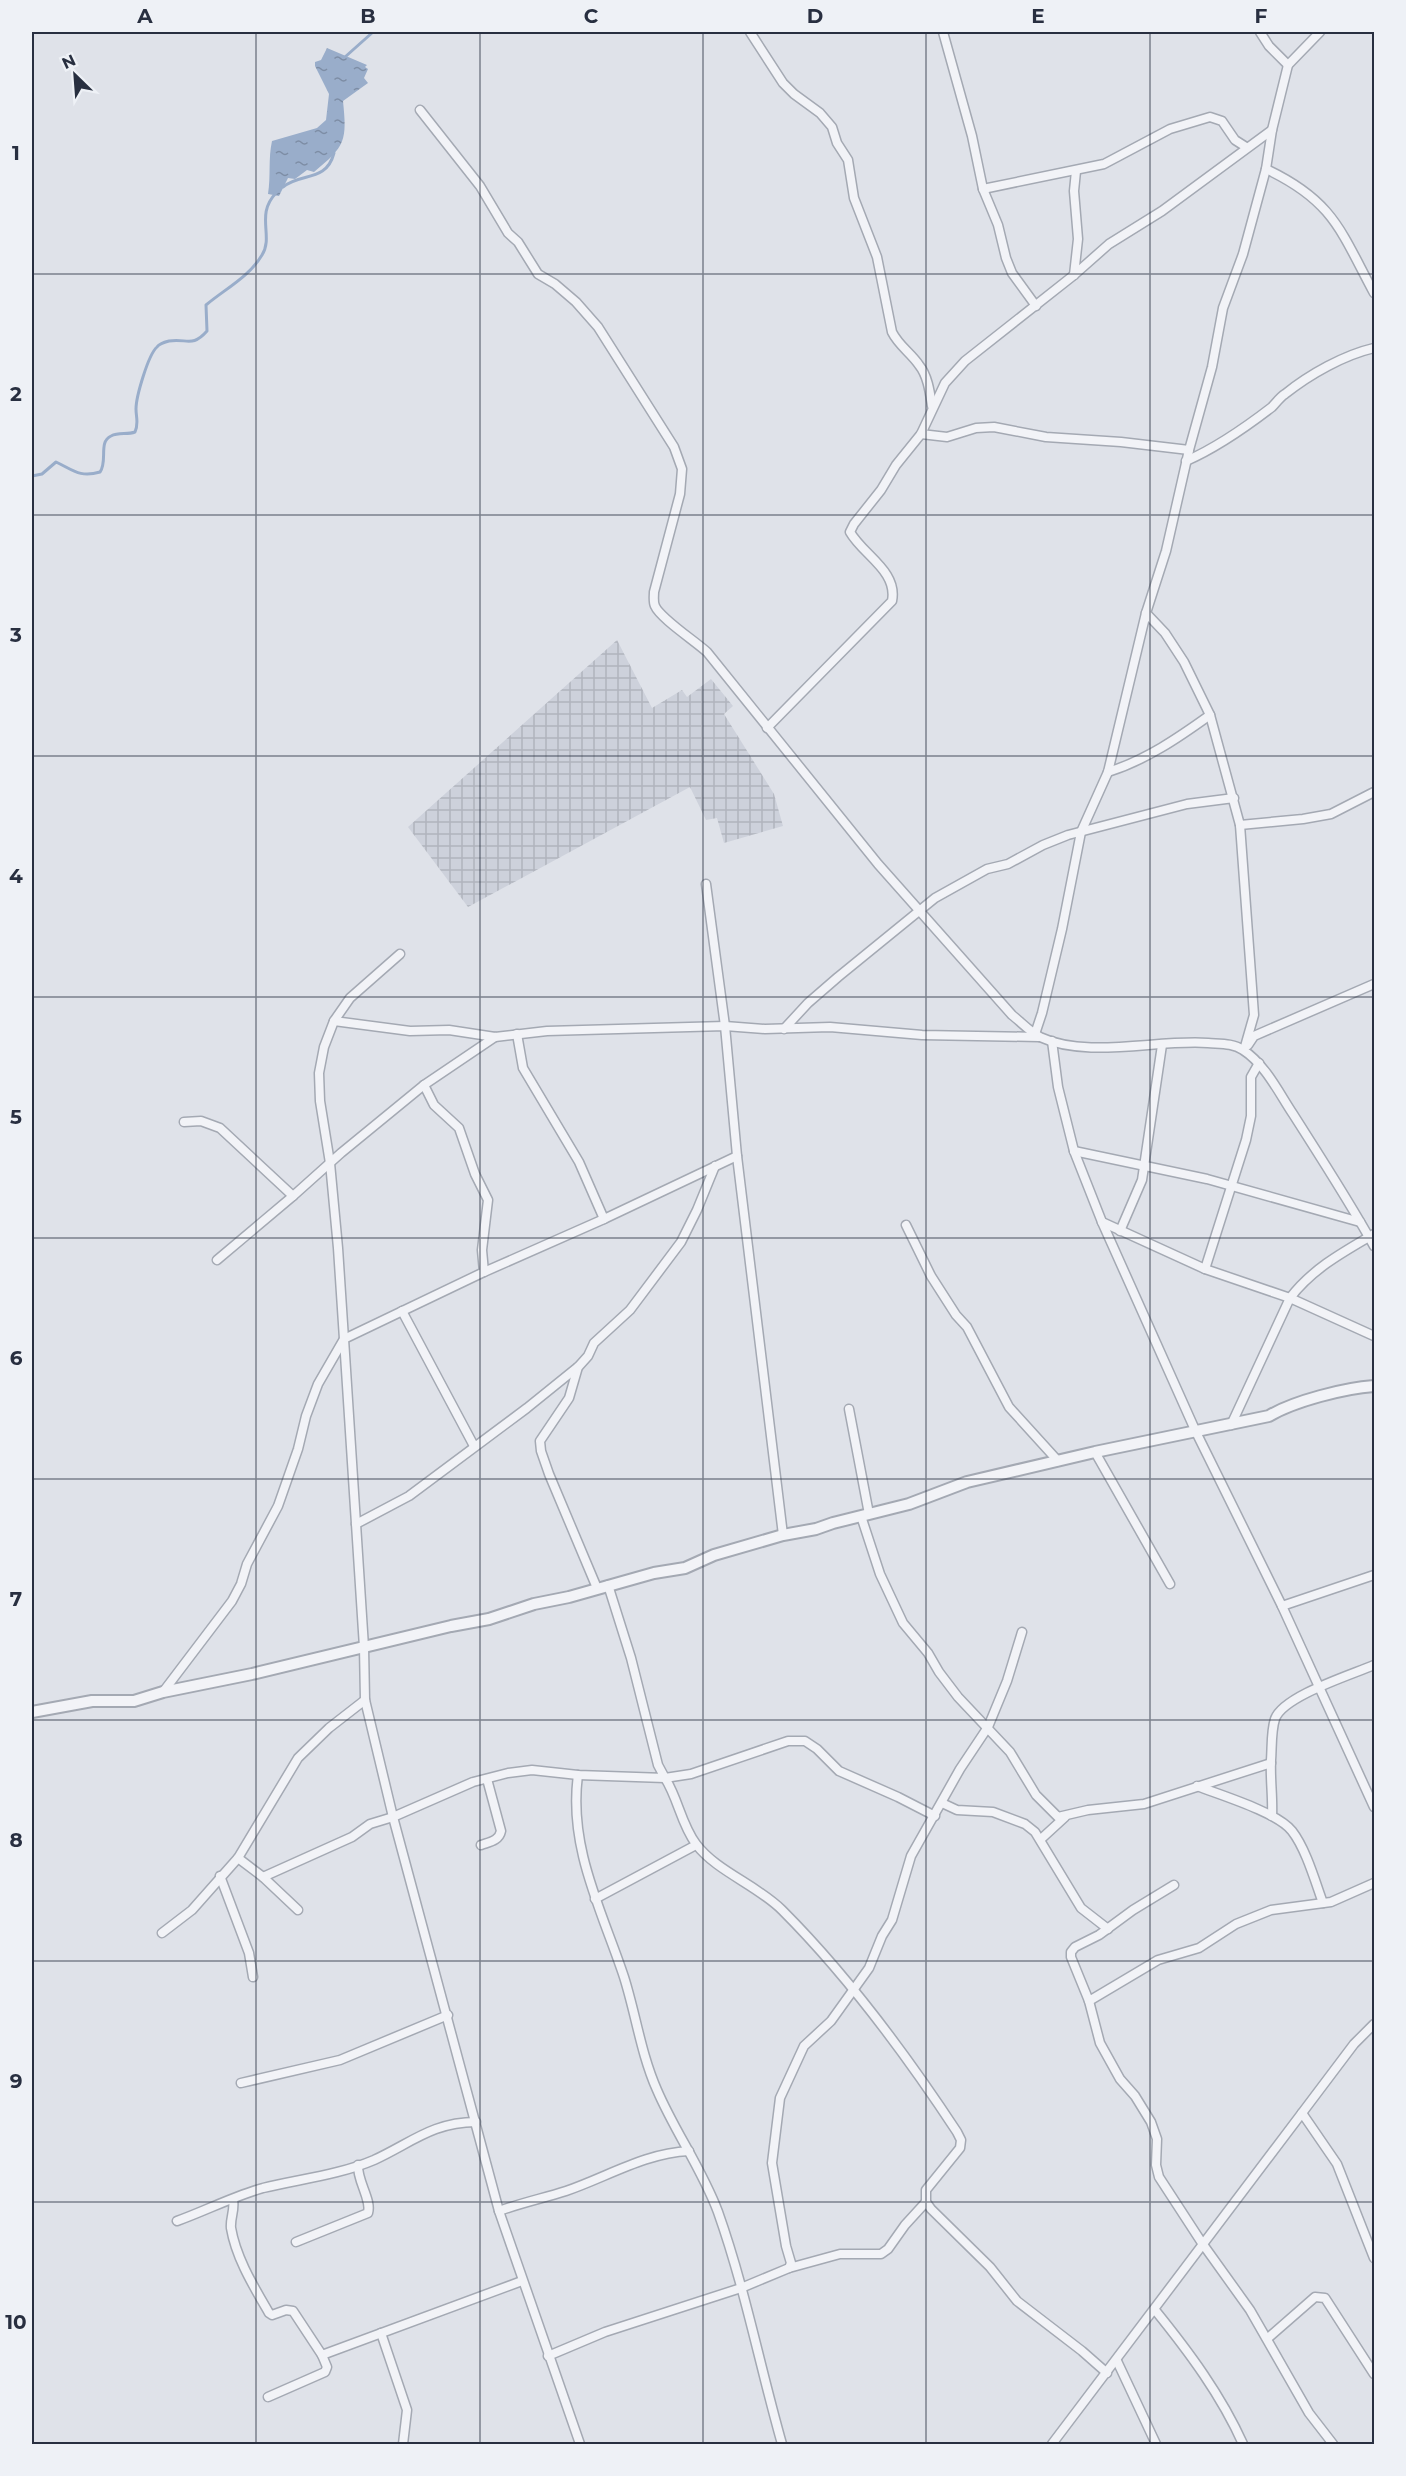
<svg xmlns="http://www.w3.org/2000/svg" width="1406" height="2476" viewBox="0 0 1406 2476" font-family="Montserrat,sans-serif">
  <style>
    .industrial { fill: url(#industrial-grid) }
    .water { fill: url(#water-ripples) }
    .lines { fill: none; stroke-linecap: round; stroke-linejoin: round }
    .stream { stroke: #99adca; stroke-width: 3 }
    .minor-casing { stroke: #a4a9b3; stroke-width: 11 }
    .tertiary-casing { stroke: #a4a9b3; stroke-width: 14 }
    .minor { stroke: #f2f3f7; stroke-width: 8 }
    .tertiary { stroke: #f2f3f7; stroke-width: 10 }
    .grid { fill: none; stroke: #282f40; stroke-width: 1.5; stroke-opacity: 0.55 }
    .neatline { fill: none; stroke: #282f40; stroke-width: 2 }
    .grid-label { font-size: 20px; text-anchor: middle; font-weight: bold; fill: #282f40 }
  </style>
  <defs>
    <pattern id="industrial-grid" width="8" height="8" patternUnits="userSpaceOnUse" patternTransform="scale(1.5)"><rect width="8" height="8" fill="#cdd1db"/><path d="M0 4h8M4 0v8" fill="none" stroke="#b0b4bd"/></pattern>
    <pattern id="water-ripples" width="26" height="14" patternUnits="userSpaceOnUse" patternTransform="scale(1.5)"><rect width="26" height="14" fill="#99adca"/><path d="M2 4q2-2 4 0t4 0M15 11q2-2 4 0t4 0" fill="none" stroke="#7d8da5"/></pattern>
  </defs>
  <rect width="100%" height="100%" fill="#dfe2e9"/>
  <polygon class="industrial" points="617,640 652,708 682,690 687,697 711,679 733,706 724,714 774,794 783,826 724,843 717,818 706,820 690,787 468,907 408,827"/>
  <path class="water" d="M327 48 367 65 365 67 368 69 364 78 368 83 343 101C347 140 346 146 314 172L307 170 295 179 288 178 279 196 268 194C271 176 268 159 272 141L317 128 326 120 329 94 315 66V62L321 60Z"/>
  <g class="lines">
    <g class="stream">
      <polyline points="345,57 373,32"/>
      <path d="M283 187C301 172 326 183 334 153"/>
      <path d="M32 476 42 474 56 462C73 470 80 478 100 472 108 461 98 442 111 436 119 432 127 435 135 432 139 423 136 418 136 409 136 397 148 355 157 347 159 344 165 342 169 341 187 338 192 348 207 331L206 305C225 289 249 277 262 255 274 236 255 215 276 193"/>
    </g>
    <defs>
      <g id="minor">
        <path d="M750 32 783 83 794 94 820 113 832 127 837 143 848 160 854 198 877 257 892 332C899 346 911 353 919 365 928 376 930 393 932 406"/>
        <polyline points="943,32 972,136 983,189 998,225 1006,258 1012,273 1036,306"/>
        <polyline points="1260,32 1269,46 1288,65"/>
        <path d="M420 110 480 186 508 233 518 242 538 274 555 284 576 302 598 327 674 447 682 469 680 494 654 592C654 596 653 602 655 606 660 618 695 641 707 652L878 864 1012 1015C1021 1022 1030 1032 1040 1037 1087 1059 1158 1039 1208 1043 1220 1044 1233 1043 1243 1050 1265 1064 1279 1093 1293 1114 1321 1158 1349 1201 1374 1246"/>
        <path d="M1266 169C1334 201 1341 232 1374 293"/>
        <polyline points="983,189 1104,164 1170,129 1210,117 1222,121 1235,140 1246,147"/>
        <polyline points="1074,275 1078,239 1074,191 1076,171"/>
        <polyline points="921,434 947,437 976,428 994,427 1046,437 1121,442 1189,450"/>
        <path d="M1186 461C1216 448 1246 427 1272 407 1276 403 1280 397 1285 394 1310 374 1344 355 1374 348"/>
        <polyline points="1146,613 1165,633 1184,662 1210,715 1240,825 1254,1015 1244,1050"/>
        <path d="M767 728 892 601C898 571 863 555 850 532L854 524 881 490 896 465 921 434 945 383 965 361 1074 275 1109 244 1162 211 1272 130"/>
        <path d="M1108 772C1146 760 1178 738 1210 715"/>
        <polyline points="1240,825 1303,819 1331,814 1374,792"/>
        <polyline points="706,884 725,1026 737,1156 783,1535"/>
        <polyline points="334,1021 410,1031 449,1030 495,1037 547,1031 725,1026 765,1029 830,1027 922,1035 1039,1037"/>
        <polyline points="784,1029 808,1003 838,977 935,898 987,869 1008,864 1043,845 1068,835 1187,804 1234,798"/>
        <polyline points="517,1034 523,1068 579,1162 604,1219"/>
        <polyline points="1035,1034 1042,1013 1062,929 1081,832 1108,772 1146,613 1166,551 1189,450 1212,367 1223,308 1243,254 1266,169 1272,130 1288,65 1320,32"/>
        <polyline points="1052,1041 1058,1087 1074,1151 1102,1222 1196,1432 1282,1606 1374,1807"/>
        <polyline points="1248,1045 1254,1036 1374,984"/>
        <polyline points="424,1085 434,1105 459,1128 475,1174 488,1200 482,1250 484,1272"/>
        <polyline points="184,1122 201,1121 220,1128 293,1196 341,1153 424,1085 495,1037"/>
        <polyline points="1074,1151 1207,1179 1360,1222"/>
        <polyline points="1102,1222 1205,1269 1290,1298 1374,1336"/>
        <polyline points="906,1225 931,1276 956,1315 967,1327 1009,1407 1058,1461"/>
        <polyline points="1120,1231 1142,1180 1162,1045"/>
        <polyline points="217,1260 293,1196"/>
        <polyline points="1205,1269 1246,1140 1251,1116 1251,1077 1259,1063"/>
        <polyline points="402,1311 474,1446"/>
        <polyline points="578,1367 569,1398 540,1441 541,1451 549,1474 597,1588"/>
        <polyline points="849,1409 869,1514"/>
        <path d="M1231 1425 1290 1298C1312 1269 1343 1252 1374 1234"/>
        <polyline points="1095,1452 1170,1584"/>
        <polyline points="861,1516 880,1574 903,1623 928,1653 939,1672 958,1697 1010,1752 1036,1795 1058,1817 1088,1810 1144,1804 1271,1763"/>
        <polyline points="356,1524 409,1496 527,1408 579,1366 588,1356 594,1343 630,1310 681,1242 697,1210 715,1166"/>
        <polyline points="1282,1606 1374,1575"/>
        <polyline points="163,1692 232,1601 241,1584 247,1564 278,1506 298,1449 306,1416 318,1384 344,1339 338,1248 330,1163 320,1101 319,1073 324,1047 334,1021 350,998 400,954"/>
        <path d="M578 1775C568 1847 602 1911 624 1977 636 2015 641 2054 657 2090 675 2132 702 2169 718 2212 745 2288 760 2367 782 2444"/>
        <path d="M665 1778C678 1798 681 1824 696 1844 716 1871 757 1885 782 1910 849 1977 905 2053 957 2132L961 2140 960 2148 926 2190V2202L931 2209 990 2267 1017 2301 1082 2351 1107 2373"/>
        <polyline points="665,1778 691,1774 788,1741 805,1741 817,1749 839,1771 898,1797 935,1816"/>
        <path d="M1197 1786C1220 1795 1277 1812 1292 1831 1306 1849 1315 1881 1323 1903"/>
        <polyline points="942,1803 957,1810 993,1812 1025,1824 1035,1832 1081,1908 1108,1929"/>
        <path d="M1272 1816C1273 1797 1270 1779 1271 1760 1272 1748 1271 1731 1275 1719 1283 1696 1351 1675 1374 1665"/>
        <polyline points="1041,1839 1065,1817"/>
        <path d="M481 1845C489 1842 499 1841 501 1831L487 1779"/>
        <polyline points="238,1858 263,1877 352,1837 370,1824 393,1817 473,1782 508,1773 532,1770 578,1775 665,1778 658,1765 631,1658 608,1585"/>
        <polyline points="220,1876 249,1953 253,1977"/>
        <polyline points="263,1877 298,1910"/>
        <polyline points="1174,1885 1133,1910 1099,1935 1075,1947 1071,1952 1071,1957 1089,2001 1100,2043 1120,2079 1135,2096 1151,2122 1157,2139 1156,2165 1159,2177 1202,2243 1250,2310 1309,2413 1333,2444"/>
        <polyline points="595,1899 696,1845"/>
        <polyline points="162,1933 192,1910 238,1858 298,1758 329,1728 365,1700"/>
        <polyline points="1089,2001 1158,1960 1199,1948 1236,1924 1271,1910 1331,1902 1374,1883"/>
        <polyline points="241,2083 340,2060 448,2015"/>
        <polyline points="1302,2113 1337,2164 1374,2258"/>
        <path d="M233 2200C235 2210 230 2218 231 2228 236 2258 254 2287 269 2313L272 2315 286 2310 293 2311 322 2355 522 2281"/>
        <path d="M499 2211C521 2203 544 2198 566 2191 607 2177 645 2153 689 2151"/>
        <path d="M177 2221C205 2211 234 2196 263 2188 300 2179 339 2175 374 2160 411 2143 433 2122 476 2122"/>
        <path d="M296 2242 368 2213C372 2200 357 2181 358 2165"/>
        <polyline points="789,2268 840,2254 881,2254 888,2249 905,2225 926,2202"/>
        <path d="M1155 2310C1189 2352 1221 2395 1243 2444"/>
        <polyline points="381,2333 407,2410 403,2444"/>
        <polyline points="1268,2338 1315,2297 1325,2298 1374,2374"/>
        <polyline points="548,2356 605,2332 741,2288 789,2268 791,2263 786,2246 772,2163 780,2098 804,2046 831,2021 869,1968 882,1936 892,1920 911,1856 960,1769 988,1727 1007,1681 1022,1632"/>
        <polyline points="1117,2361 1156,2444"/>
        <polyline points="268,2397 325,2372 327,2367 322,2355"/>
        <polyline points="580,2444 499,2211 393,1817 365,1700 364,1647 344,1339 484,1272 604,1219 737,1156"/>
        <polyline points="1052,2444 1302,2113 1354,2044 1374,2024"/>
      </g>
      <path id="tertiary" d="M32 1712 92 1701H134L163 1692 252 1674 451 1626 489 1619 534 1604 569 1597 654 1573 685 1568 714 1555 783 1535 816 1529 833 1523 909 1504 967 1482 1095 1452 1269 1416C1294 1401 1345 1388 1374 1386"/>
    </defs>
    <use href="#minor" class="minor-casing"/>
    <use href="#tertiary" class="tertiary-casing"/>
    <use href="#minor" class="minor"/>
    <use href="#tertiary" class="tertiary"/>
  </g>
  <path class="grid" d="M256 32V2444M480 32V2444M703 32V2444M926 32V2444M1150 32V2444M32 274H1374M32 515H1374M32 756H1374M32 997H1374M32 1238H1374M32 1479H1374M32 1720H1374M32 1961H1374M32 2202H1374"/>
  <rect width="1406" height="2476" fill="none" stroke="#eef1f6" stroke-width="66"/>
  <g transform="translate(75 75) rotate(335)" stroke="#eef1f6" stroke-width="4.5" paint-order="stroke">
  <path d="M0-4.5L10 22L0 15L-10 22Z" fill="#282f40"/>
  <text y="-9" font-size="16" font-weight="bold" text-anchor="middle" fill="#282f40">N</text>
  </g>
  <rect x="33" y="33" width="1340" height="2410" class="neatline"/>
  <g class="grid-label">
    <text x="145" y="23">A</text>
    <text x="368" y="23">B</text>
    <text x="591" y="23">C</text>
    <text x="815" y="23">D</text>
    <text x="1038" y="23">E</text>
    <text x="1261" y="23">F</text>
    <text x="16" y="160">1</text>
    <text x="16" y="401">2</text>
    <text x="16" y="642">3</text>
    <text x="16" y="883">4</text>
    <text x="16" y="1124">5</text>
    <text x="16" y="1365">6</text>
    <text x="16" y="1606">7</text>
    <text x="16" y="1847">8</text>
    <text x="16" y="2088">9</text>
    <text x="16" y="2329">10</text>
  </g>
</svg>
